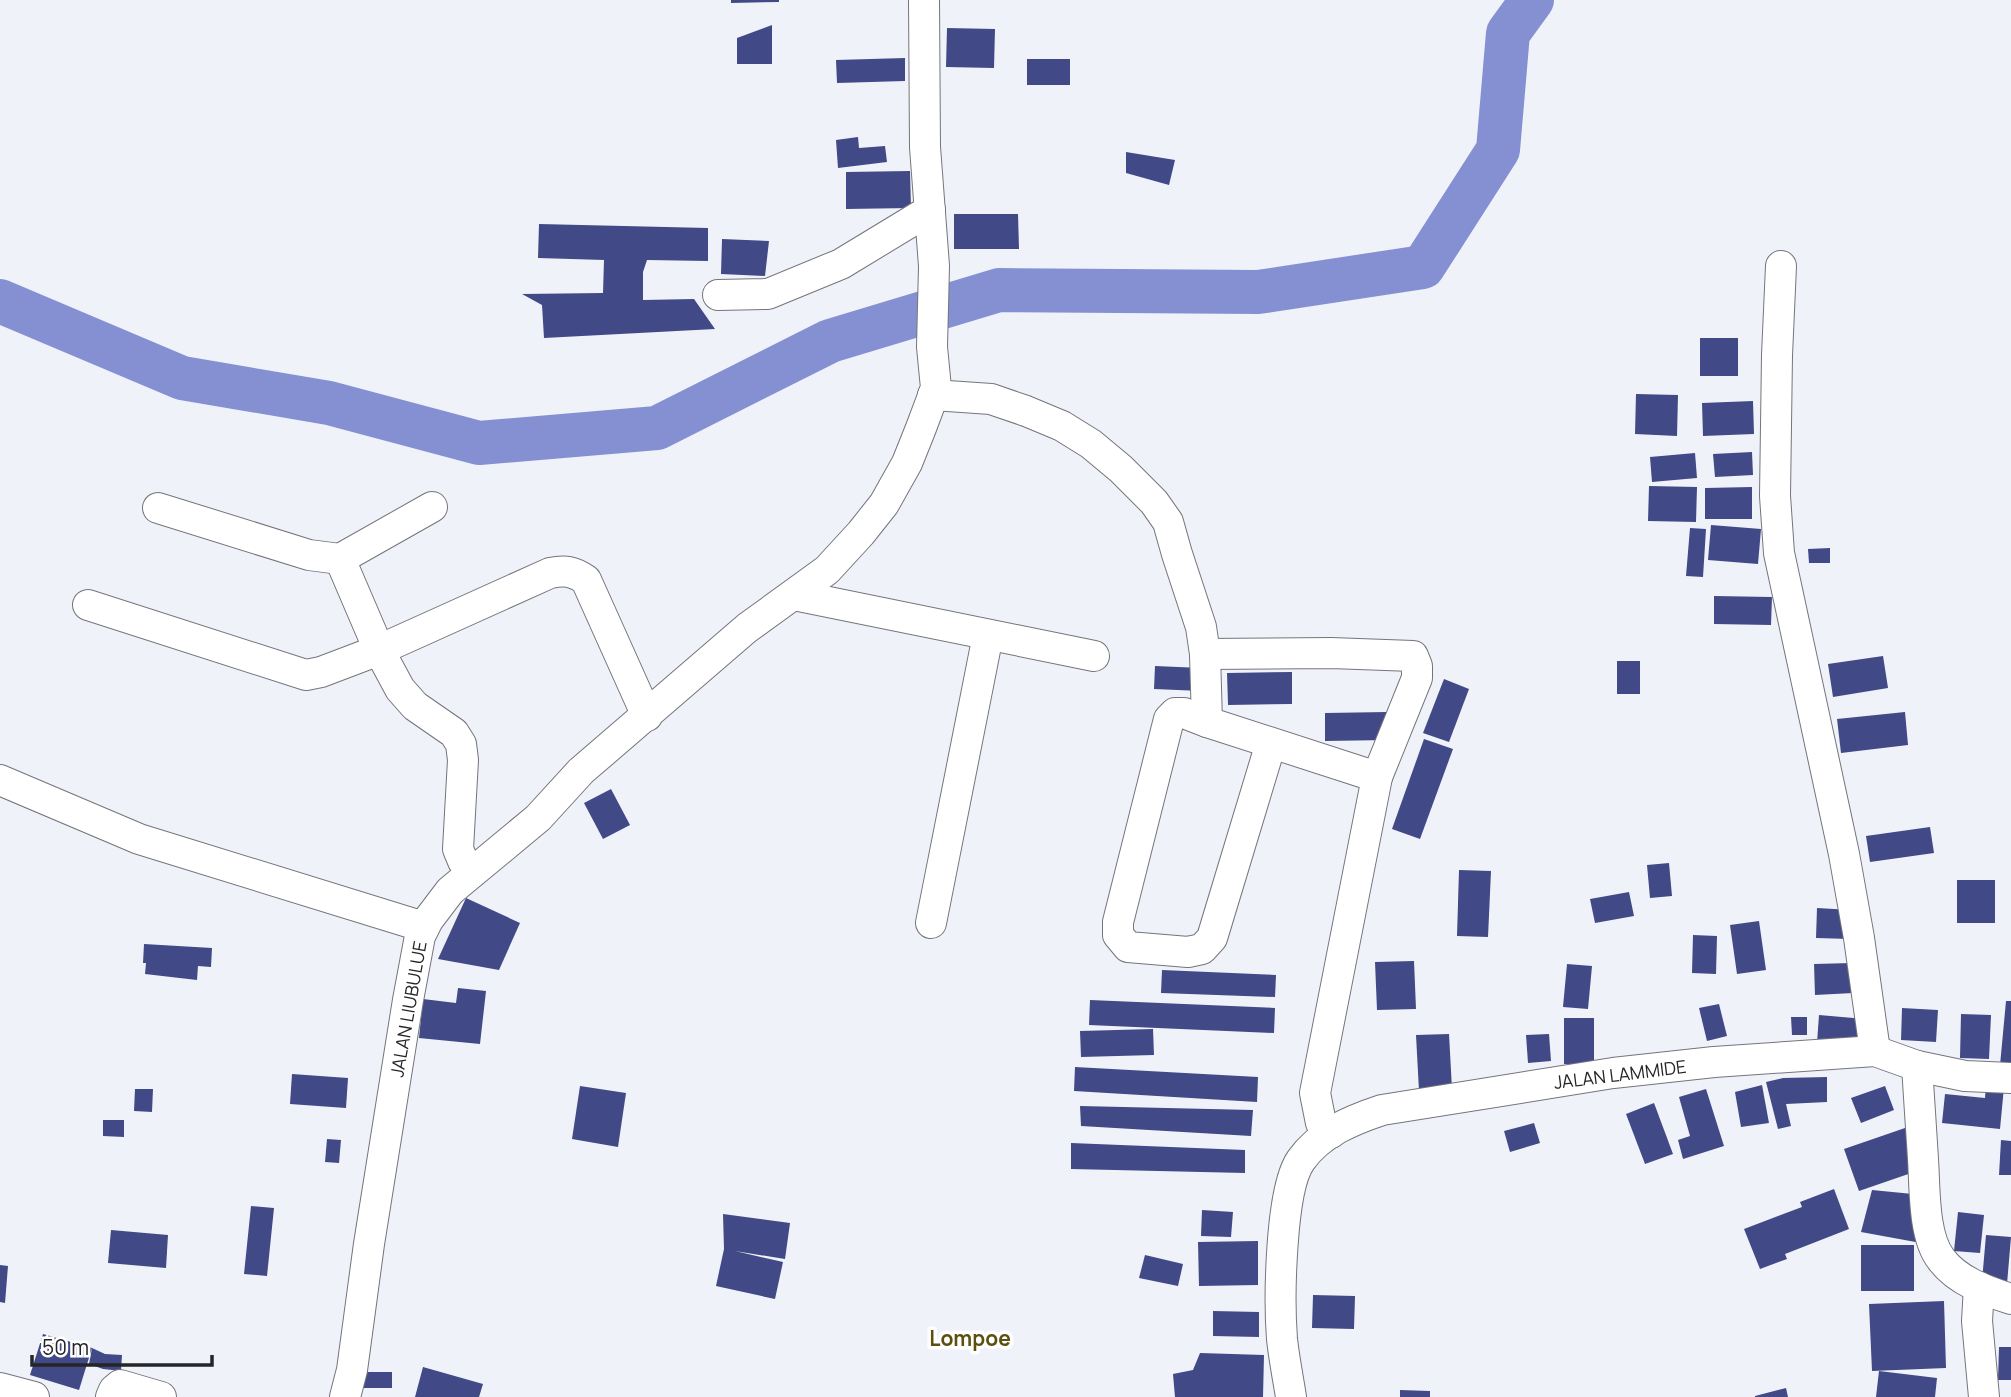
<svg xmlns="http://www.w3.org/2000/svg" width="2011" height="1397" viewBox="0 0 2011 1397" font-family="Manrope,sans-serif">
  <style>
    .lines { fill: none; stroke-linecap: round; stroke-linejoin: round }
    .river { stroke: #8590d3; stroke-width: 44 }
    .building { fill: #414986 }
    .minor-casing { stroke: #74757c; stroke-width: 32 }
    .minor { stroke: #fff; stroke-width: 30 }
    .labels { text-anchor: middle; dominant-baseline: central; stroke-width: 7; stroke-linejoin: round; paint-order: stroke }
    .street-label { font-size: 18px; fill: #252528; stroke: #fff }
    .quarter-label { font-size: 21px; font-weight: bold; fill: #5c4f10; stroke: #fff }
  </style>
  <rect width="100%" height="100%" fill="#f0f2f9"/>
  <g class="lines">
    <polyline class="river" points="0,301 182,378 329,403 479,443 657,428 830,341 999,290 1258,292 1423,267 1498,150 1508,33 1532,0"/>
  </g>
  <g class="building">
    <polygon points="731,0 779,0 779,2 731,3"/>
    <polygon points="772,25 772,64 737,64 737,38"/>
    <polygon points="947,28 995,29 994,68 946,67"/>
    <polygon points="905,58 905,81 837,83 836,60"/>
    <rect x="1027" y="59" width="43" height="26"/>
    <polygon points="858,137 859,148 885,146 887,162 838,168 836,140"/>
    <polygon points="1126,152 1175,160 1169,185 1126,173"/>
    <polygon points="910,171 911,208 846,209 846,172"/>
    <polygon points="954,214 1018,214 1019,249 954,249"/>
    <polygon points="539,224 708,228 708,261 647,260 643,272 643,300 694,299 715,329 544,338 542,305 522,294 603,293 604,260 538,258"/>
    <polygon points="722,239 769,241 765,276 721,274"/>
    <rect x="1700" y="338" width="38" height="38"/>
    <polygon points="1636,394 1678,395 1677,436 1635,434"/>
    <polygon points="1753,401 1754,434 1703,436 1702,403"/>
    <polygon points="1752,452 1753,475 1715,477 1713,454"/>
    <polygon points="1695,453 1697,478 1652,482 1650,457"/>
    <polygon points="1649,486 1697,487 1696,522 1648,521"/>
    <polygon points="1752,487 1752,519 1705,519 1705,488"/>
    <polygon points="1711,525 1761,529 1758,564 1708,560"/>
    <polygon points="1690,528 1706,529 1703,577 1686,576"/>
    <polygon points="1830,548 1830,563 1809,563 1808,549"/>
    <polygon points="1714,596 1772,597 1771,625 1714,624"/>
    <polygon points="1883,656 1888,688 1833,697 1828,664"/>
    <rect x="1617" y="661" width="23" height="33"/>
    <polygon points="1155,666 1201,668 1201,691 1154,689"/>
    <polygon points="1292,672 1292,704 1228,705 1227,673"/>
    <polygon points="1444,679 1469,689 1449,742 1423,733"/>
    <polygon points="1387,712 1388,740 1325,741 1325,713"/>
    <polygon points="1905,712 1908,745 1841,753 1837,719"/>
    <polygon points="1424,739 1453,749 1420,839 1392,829"/>
    <polygon points="611,789 630,825 603,839 584,803"/>
    <polygon points="1930,827 1934,853 1870,862 1866,836"/>
    <polygon points="1669,863 1672,896 1650,898 1647,865"/>
    <polygon points="1459,870 1491,871 1488,937 1457,936"/>
    <rect x="1957" y="880" width="38" height="43"/>
    <polygon points="1629,892 1634,916 1595,923 1590,899"/>
    <polygon points="466,898 520,923 499,970 438,959"/>
    <polygon points="1817,908 1851,910 1850,939 1816,938"/>
    <polygon points="1759,921 1766,970 1737,974 1730,925"/>
    <polygon points="1693,935 1717,936 1716,974 1692,973"/>
    <polygon points="144,944 212,948 211,967 198,966 197,980 145,974 146,963 143,963"/>
    <polygon points="1414,961 1416,1009 1377,1010 1375,962"/>
    <polygon points="1852,963 1853,993 1815,995 1814,964"/>
    <polygon points="1567,964 1592,966 1588,1009 1563,1007"/>
    <polygon points="1162,970 1276,975 1275,997 1161,993"/>
    <polygon points="458,988 486,991 480,1044 419,1038 423,999 456,1003"/>
    <polygon points="1090,1000 1275,1008 1274,1033 1089,1025"/>
    <polygon points="2006,1001 2011,1001 2011,1066 2000,1065"/>
    <polygon points="1719,1004 1727,1036 1707,1041 1699,1008"/>
    <polygon points="1902,1008 1938,1010 1936,1042 1901,1040"/>
    <polygon points="1961,1014 1991,1015 1989,1059 1960,1058"/>
    <polygon points="1819,1015 1865,1019 1863,1046 1817,1043"/>
    <polygon points="1791,1017 1807,1017 1807,1035 1792,1035"/>
    <rect x="1564" y="1018" width="30" height="46"/>
    <polygon points="1153,1029 1154,1055 1081,1057 1080,1031"/>
    <polygon points="1449,1034 1452,1089 1419,1091 1416,1035"/>
    <polygon points="1549,1034 1551,1061 1528,1063 1526,1035"/>
    <polygon points="1075,1067 1258,1077 1257,1102 1074,1091"/>
    <polygon points="292,1074 348,1078 346,1108 290,1104"/>
    <polygon points="1827,1077 1827,1102 1786,1104 1791,1126 1778,1129 1766,1082 1783,1078"/>
    <polygon points="1762,1085 1769,1123 1741,1127 1735,1092"/>
    <polygon points="1986,1085 2004,1087 2000,1129 1942,1123 1945,1094 1985,1098"/>
    <polygon points="580,1086 626,1093 618,1147 572,1139"/>
    <polygon points="1885,1086 1894,1110 1861,1123 1851,1098"/>
    <polygon points="135,1089 153,1089 152,1112 134,1111"/>
    <polygon points="1706,1089 1724,1146 1683,1159 1678,1140 1690,1136 1679,1097"/>
    <polygon points="1654,1103 1673,1154 1645,1164 1626,1114"/>
    <polygon points="1080,1106 1253,1110 1251,1136 1081,1126"/>
    <polygon points="103,1120 124,1120 124,1137 103,1136"/>
    <polygon points="1534,1123 1540,1143 1510,1152 1504,1131"/>
    <polygon points="1905,1128 1920,1170 1859,1191 1844,1149"/>
    <polygon points="327,1139 341,1140 339,1163 325,1162"/>
    <polygon points="2001,1140 2011,1141 2011,1175 1999,1175"/>
    <polygon points="1071,1143 1245,1150 1245,1173 1071,1169"/>
    <polygon points="1834,1189 1849,1229 1785,1254 1787,1259 1760,1269 1744,1229 1802,1207 1800,1202"/>
    <polygon points="1872,1190 1923,1195 1921,1243 1861,1232"/>
    <polygon points="251,1206 274,1208 267,1276 244,1274"/>
    <polygon points="1202,1210 1233,1212 1231,1237 1201,1236"/>
    <polygon points="1958,1212 1984,1215 1980,1253 1954,1251"/>
    <polygon points="723,1214 790,1223 785,1259 735,1251 783,1262 775,1299 716,1286 724,1249"/>
    <polygon points="111,1230 168,1235 166,1268 108,1263"/>
    <polygon points="1986,1235 2011,1237 2007,1284 1982,1281"/>
    <polygon points="1258,1241 1258,1285 1199,1286 1198,1242"/>
    <rect x="1861" y="1245" width="53" height="46"/>
    <polygon points="1145,1255 1183,1264 1178,1286 1139,1278"/>
    <polygon points="0,1265 8,1266 5,1303 0,1302"/>
    <polygon points="1313,1295 1355,1296 1354,1329 1312,1328"/>
    <polygon points="1944,1301 1946,1368 1872,1371 1869,1304"/>
    <polygon points="1213,1311 1259,1312 1259,1337 1213,1336"/>
    <polygon points="43,1334 92,1348 79,1390 30,1375"/>
    <polygon points="1999,1347 2011,1347 2011,1380 1998,1380"/>
    <polygon points="92,1348 105,1354 122,1355 121,1371 103,1369 89,1364"/>
    <polygon points="1200,1353 1264,1355 1263,1397 1175,1397 1173,1374 1193,1370"/>
    <polygon points="423,1367 483,1384 479,1397 415,1397"/>
    <polygon points="1879,1371 1937,1378 1935,1397 1876,1397"/>
    <rect x="362" y="1372" width="30" height="16"/>
    <polygon points="1786,1388 1788,1397 1755,1397 1755,1396"/>
    <polygon points="1400,1390 1430,1391 1430,1397 1400,1397"/>
  </g>
  <g class="lines">
    <defs>
      <g id="minor">
        <polyline points="1781,266 1777,355 1775,496 1779,553 1844,854 1859,938 1875,1051"/>
        <polyline points="718,295 768,294 841,264 930,210"/>
        <polyline points="933,395 991,399 1026,411 1062,426 1091,444 1121,469 1154,502 1168,522 1177,554 1201,627 1205,654 1207,722 1377,777 1315,1093 1321,1123 1331,1133"/>
        <polyline points="158,508 309,555 340,559 432,507"/>
        <polyline points="340,559 379,650 400,689 415,706 454,733 461,744 463,760 458,849 463,861 471,873"/>
        <polyline points="794,595 1094,656"/>
        <path d="M88 605 306 675 321 672 379 650 550 573C565 570 573 571 586 580L647 716"/>
        <polyline points="1205,654 1331,653 1413,656 1417,666 1417,678 1377,777"/>
        <polyline points="1207,722 1184,713 1175,713 1169,719 1118,922 1118,935 1128,947 1188,952 1202,949 1212,938 1271,743"/>
        <polyline points="0,780 139,839 424,927"/>
        <polyline points="931,923 988,635"/>
        <polyline points="1917,1066 1965,1076 2011,1078"/>
        <polyline points="1979,1287 1977,1321 1984,1397"/>
        <polyline points="0,1388 34,1397"/>
        <polyline points="111,1397 114,1390 120,1385 161,1397"/>
        <polyline points="345,1397 352,1370 369,1244 408,1000 420,936 428,920 450,891 538,818 581,771 747,628 827,570 861,533 884,504 907,463 921,428 936,388 932,347 934,266 925,147 924,0"/>
        <path d="M1291 1397C1288 1378 1284 1358 1282 1339 1279 1301 1280 1189 1301 1160 1320 1133 1352 1120 1382 1110L1613 1073 1714 1062 1875 1051 1917 1066C1919 1097 1921 1128 1923 1159 1925 1188 1923 1236 1941 1259 1957 1281 1986 1291 2011 1299"/>
      </g>
    </defs>
    <use href="#minor" class="minor-casing"/>
    <use href="#minor" class="minor"/>
  </g>
  <g class="labels">
    <g class="street-label">
      <text transform="translate(408 1009) rotate(-80)">JALAN LIUBULUE</text>
      <text transform="translate(1620 1074) rotate(-7)">JALAN LAMMIDE</text>
    </g>
    <g class="quarter-label">
      <text x="970" y="1338">Lompoe</text>
    </g>
  </g>
  <path d="M32 1355v10h180v-10" fill="none" stroke="#252528" stroke-width="3.5"/>
  <text x="42" y="1355" font-size="21" fill="#252528" stroke="#ffffff" stroke-width="5" paint-order="stroke">50 m</text>
</svg>
